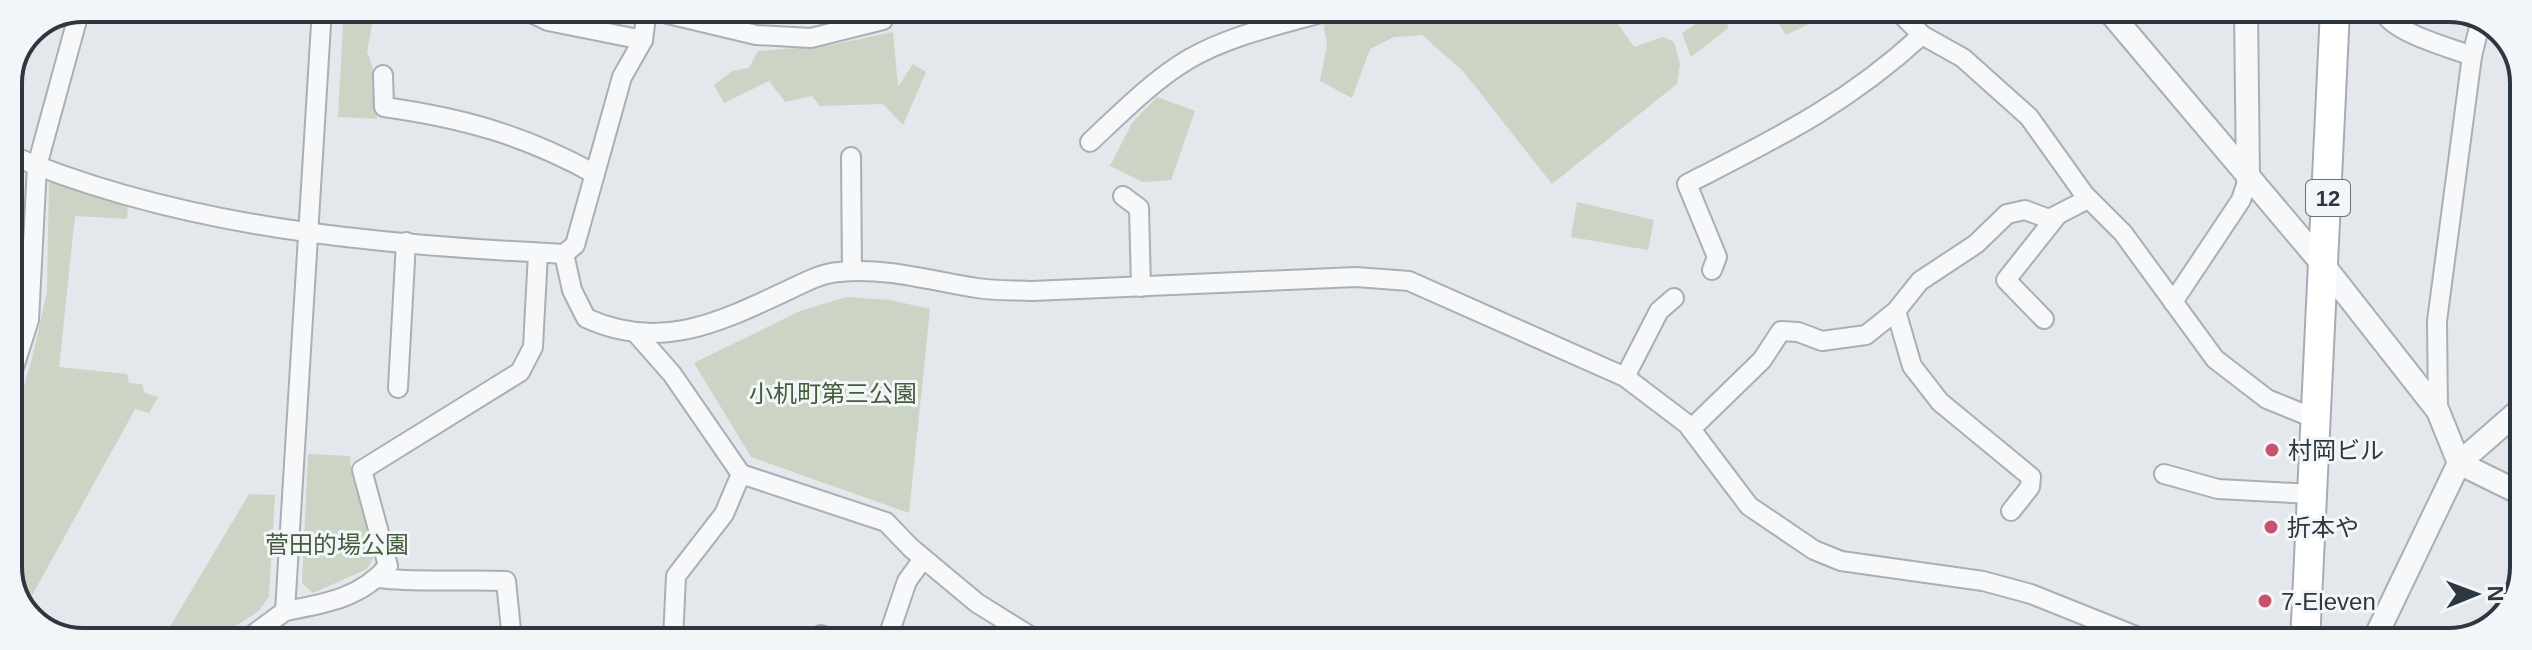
<svg xmlns="http://www.w3.org/2000/svg" width="2532" height="650" viewBox="0 0 2532 650" font-family="Helvetica,'Noto Sans JP',sans-serif">
  <style>
    .green { fill: #cbd4c5 }
    .lines { fill: none; stroke-linecap: round; stroke-linejoin: round }
    .minor-casing { stroke: #a9afb5; stroke-width: 22 }
    .tertiary-casing { stroke: #a9afb5; stroke-width: 26 }
    .primary-casing { stroke: #a4adb6; stroke-width: 32 }
    .minor { stroke: #f6f8f9; stroke-width: 18 }
    .tertiary { stroke: #f6f8f9; stroke-width: 22 }
    .primary { stroke: #fff; stroke-width: 28 }
    .poi-dot { fill: #c8516f; stroke: #f3f6f8; stroke-width: 3 }
    .labels { text-anchor: middle; dominant-baseline: central; stroke-width: 6; stroke-linejoin: round; paint-order: stroke }
    .shield { fill: #f3f6f8; stroke: #687079; stroke-width: 2 }
    .shield-label { font-size: 22px; font-weight: bold; fill: #2c3742 }
    .park-label { font-size: 24px; fill: #445d3a; stroke: #f3f6f8 }
    .poi-label { font-size: 24px; fill: #2c3742; stroke: #f3f6f8; text-anchor: start }
    .rim { fill: none; stroke: #2c3742; stroke-width: 4 }
  </style>
  <rect width="100%" height="100%" fill="#e4e7eb"/>
  <g class="green">
    <polygon points="344,8 375,8 367,52 377,79 377,119 338,117"/>
    <polygon points="1356,9 1608,10 1634,47 1663,37 1674,42 1680,64 1677,84 1552,184 1463,71 1422,35 1394,37 1370,49 1352,98 1320,81 1327,45 1323,22"/>
    <polygon points="1706,10 1732,10 1727,29 1691,57 1682,33 1706,17"/>
    <polygon points="1770,10 1853,10 1846,21 1809,24 1786,35"/>
    <polygon points="893,32 898,87 913,64 926,72 903,125 883,104 820,106 812,96 785,102 769,81 724,103 714,85 732,71 749,68 758,51 831,45"/>
    <polygon points="1157,97 1195,111 1171,180 1143,182 1110,166 1132,123"/>
    <polygon points="49,182 128,202 127,219 75,216 59,367 127,374 129,383 142,384 145,393 158,397 149,413 135,409 24,610 17,595 15,578 9,577 8,436 31,363 47,292"/>
    <polygon points="1577,202 1654,220 1648,250 1571,237"/>
    <polygon points="846,297 890,300 930,309 909,513 751,457 694,363 800,311"/>
    <polygon points="308,454 350,456 352,476 375,555 367,569 313,593 302,583"/>
    <polygon points="249,494 275,495 269,596 259,611 213,640 162,640"/>
  </g>
  <g class="lines">
    <defs>
      <g id="minor">
        <polyline points="521,8 548,21 643,40"/>
        <polyline points="647,9 756,35 811,38 883,20"/>
        <polyline points="1897,10 1922,35 1963,58 2029,117 2084,194 2123,233 2215,359 2267,399 2316,419"/>
        <path d="M2382 10C2393 33 2448 47 2472 56"/>
        <path d="M383 75 384 107C463 118 524 135 595 174"/>
        <path d="M1090 142C1121 113 1152 81 1189 59 1232 34 1288 23 1335 9"/>
        <path d="M8 154C184 229 375 244 564 254L575 245 622 77 643 40 647 9"/>
        <polyline points="851,157 852,271"/>
        <polyline points="1123,196 1139,208 1141,287"/>
        <path d="M564 254 572 290 586 318C658 351 716 324 782 293 800 285 820 273 839 272 887 267 931 281 977 288 995 291 1014 290 1032 291L1356 277 1409 281 1625 377 1687 424 1749 506 1814 550 1841 561 1983 581 2031 594 2151 642"/>
        <path d="M1712 270 1717 257 1687 184C1777 138 1847 104 1922 35"/>
        <polyline points="2173,302 2241,200 2248,179"/>
        <polyline points="1896,311 1912,366 1940,402 2031,477 2030,487 2011,511"/>
        <polyline points="2044,319 2006,280 2056,217"/>
        <polyline points="635,332 672,374 741,474 886,522 911,548 977,603 1038,641"/>
        <polyline points="1625,377 1659,311 1674,298"/>
        <polyline points="8,386 29,320 37,166 80,9"/>
        <polyline points="398,388 406,242"/>
        <polyline points="2438,411 2437,321 2472,56 2481,19"/>
        <polyline points="1691,429 1762,360 1781,331 1798,332 1822,341 1866,335 1896,311 1920,281 1976,244 2007,214 2025,210 2049,219 2088,199"/>
        <polyline points="2164,474 2218,489 2312,494"/>
        <path d="M378 578C420 583 464 579 506 581L512 640"/>
        <path d="M285 611C324 604 361 598 388 566L362 470 520 372 533 347 538 253"/>
        <polyline points="821,635 838,640"/>
        <polyline points="246,640 285,611 322,8"/>
        <polyline points="673,640 676,576 724,514 741,474"/>
        <polyline points="887,640 907,581 923,559"/>
      </g>
      <g id="tertiary">
        <polyline points="2108,10 2325,267 2438,411 2459,463 2522,494"/>
        <polyline points="2246,10 2248,179"/>
        <polyline points="2373,642 2459,463 2522,408"/>
      </g>
      <polyline id="primary" points="2305,642 2335,10"/>
    </defs>
    <use href="#minor" class="minor-casing"/>
    <use href="#tertiary" class="tertiary-casing"/>
    <use href="#primary" class="primary-casing"/>
    <use href="#minor" class="minor"/>
    <use href="#tertiary" class="tertiary"/>
    <use href="#primary" class="primary"/>
  </g>
  <g class="poi-dot">
    <circle cx="2272" cy="450" r="8"/>
    <circle cx="2271" cy="527" r="8"/>
    <circle cx="2265" cy="601" r="8"/>
  </g>
  <g class="labels">
    <rect class="shield" x="2306" y="180" width="44" height="36" rx="6"/>
    <g class="shield-label">
      <text x="2328" y="198">12</text>
    </g>
    <g class="park-label">
      <text x="833" y="393">小机町第三公園</text>
      <text x="337" y="544">菅田的場公園</text>
    </g>
    <g class="poi-label">
      <text x="2288" y="450">村岡ビル</text>
      <text x="2287" y="527">折本や</text>
      <text x="2281" y="601">7-Eleven</text>
    </g>
  </g>
  <path d="M0 0H2532V650H0ZM83 22H2449A61 61 0 0 1 2510 83V567A61 61 0 0 1 2449 628H83A61 61 0 0 1 22 567V83A61 61 0 0 1 83 22Z" fill="#f3f6f8" fill-rule="evenodd"/>
  <path class="rim" d="M83 22H2449A61 61 0 0 1 2510 83V567A61 61 0 0 1 2449 628H83A61 61 0 0 1 22 567V83A61 61 0 0 1 83 22Z"/>
  <g transform="translate(2476 594) rotate(89)" stroke="#f3f6f8" stroke-width="6" paint-order="stroke">
  <path d="M0-6L14 30L0 20L-14 30Z" fill="#2c3742"/>
  <text y="-12" font-size="22" font-weight="bold" text-anchor="middle" fill="#2c3742">N</text>
  </g>
</svg>
